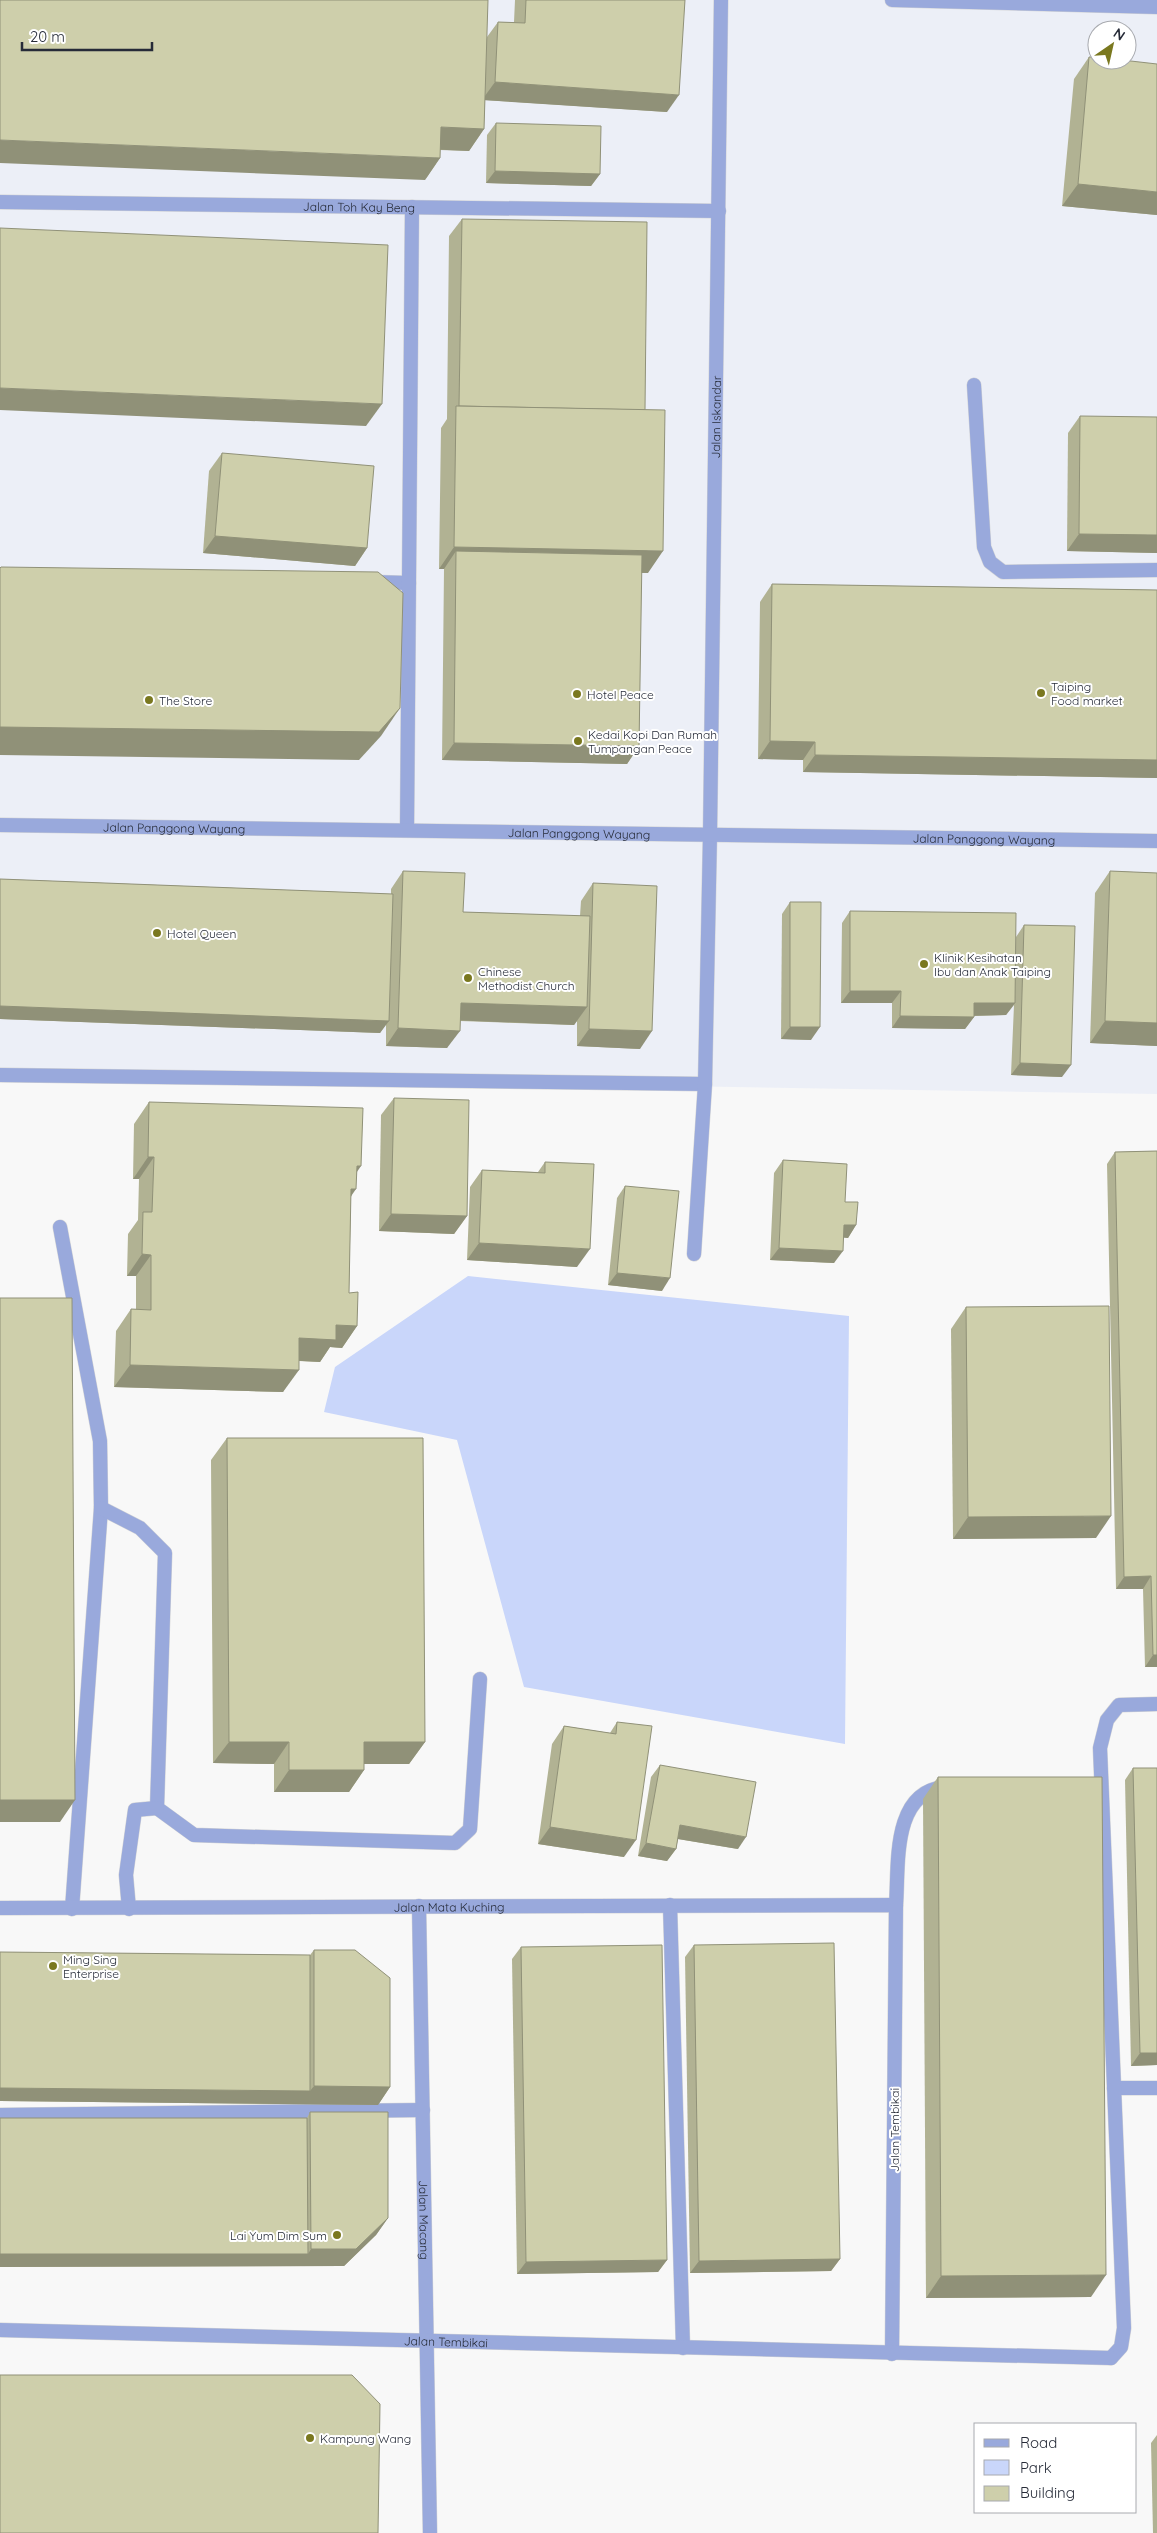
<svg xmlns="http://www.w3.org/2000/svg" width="1157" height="2533" viewBox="0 0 1157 2533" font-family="Quicksand,sans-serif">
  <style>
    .built { fill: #eceff7; fill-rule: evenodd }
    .green { fill: #c9d6fa }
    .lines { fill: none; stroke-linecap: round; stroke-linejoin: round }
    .service-casing { stroke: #d2d3d5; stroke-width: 15 }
    .minor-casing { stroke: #d2d3d5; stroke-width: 15 }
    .tertiary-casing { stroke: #d2d3d5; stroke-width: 15 }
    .service { stroke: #99a9dc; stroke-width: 14 }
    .minor { stroke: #99a9dc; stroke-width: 14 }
    .tertiary { stroke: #99a9dc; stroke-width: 14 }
    .wall { fill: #b1b293 }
    .shaded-wall { fill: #909178 }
    .building { fill: #cecfab; stroke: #909178 }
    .poi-dot { fill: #7a781f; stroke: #fff; stroke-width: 2 }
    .labels { text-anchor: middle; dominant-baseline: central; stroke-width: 4; stroke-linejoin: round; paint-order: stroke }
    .street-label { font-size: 12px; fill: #262b38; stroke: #fff }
    .poi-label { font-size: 12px; fill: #262b38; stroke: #fff; text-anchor: start }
  </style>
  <rect width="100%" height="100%" fill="#f8f8f8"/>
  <path class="built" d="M0 0H1157V1094L0 1075ZM1097 30H1127V60H1097Z"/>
  <polygon class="green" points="468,1276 849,1316 845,1744 524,1687 457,1440 324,1412 335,1367"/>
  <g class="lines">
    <defs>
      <g id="service">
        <polyline points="892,0 1157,7"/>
        <polyline points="974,385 984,547 990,562 1003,572 1157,570"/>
        <polyline points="373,582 409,583"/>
        <polyline points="407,830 412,207"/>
        <polyline points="0,1075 705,1084"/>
        <polyline points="60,1227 100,1441 101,1508 72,1909"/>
        <polyline points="694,1254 705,1084 710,835"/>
        <polyline points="101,1508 140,1528 165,1553 157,1808 194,1835 455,1843 470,1829 480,1679"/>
        <polyline points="670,1905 683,2348"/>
        <path d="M896 1905C899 1866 891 1792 945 1787"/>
        <polyline points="129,1909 126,1875 135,1810 157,1808"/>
        <polyline points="1114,2088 1157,2088"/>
        <polyline points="0,2115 423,2110"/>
        <polyline points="1111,2358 1121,2347 1124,2328 1100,1748 1107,1720 1119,1705 1157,1704"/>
      </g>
      <g id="minor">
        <path id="s1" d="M0 202 719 211"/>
        <path id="s2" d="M710 835 721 0"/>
        <path id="s3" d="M419 1906 430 2533"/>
        <path id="s4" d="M0 1908 896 1905 892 2354"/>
        <path id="s5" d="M0 2330 1111 2358"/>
      </g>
      <g id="tertiary">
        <path id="s6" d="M0 825 1157 841"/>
      </g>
    </defs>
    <use href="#service" class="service-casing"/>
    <use href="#minor" class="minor-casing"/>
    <use href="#tertiary" class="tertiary-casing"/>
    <use href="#service" class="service"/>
    <use href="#minor" class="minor"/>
    <use href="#tertiary" class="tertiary"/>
  </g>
  <g class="wall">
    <polygon points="515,0 685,0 667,112 485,100 484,129 469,151 440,150 440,158 425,180 487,37 498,22 514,22"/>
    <polygon points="1089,57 1157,215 1062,206 1074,79"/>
    <polygon points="496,123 600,174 591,186 486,183 487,135"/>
    <polygon points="462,219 645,410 648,573 641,573 639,746 627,764 442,760 444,569 439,569 441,428 447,419 449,236"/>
    <polygon points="1080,416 1157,553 1067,551 1068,433"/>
    <polygon points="222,453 367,548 355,566 203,553 209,471"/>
    <polygon points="772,584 1157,590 1157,778 803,772 803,760 758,759 760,602"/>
    <polygon points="403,871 463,912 580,916 581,901 593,883 640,1049 577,1046 577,1021 574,1025 460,1021 447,1048 386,1046 386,1024 380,1033 0,1019 0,879 391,894 391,889"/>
    <polygon points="1110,871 1157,873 1157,1046 1090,1043 1095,893"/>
    <polygon points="790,902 811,1040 781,1039 782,914"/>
    <polygon points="850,911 1015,956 1016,937 1024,925 1062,1077 1011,1075 1014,1005 1006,1015 974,1016 974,1017 965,1029 892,1028 892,1003 841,1003 842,923"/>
    <polygon points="394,1098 467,1216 454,1234 379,1231 381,1115"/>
    <polygon points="149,1102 357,1173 351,1197 349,1293 357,1326 342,1348 330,1347 320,1362 299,1361 283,1392 114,1387 116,1331 131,1309 136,1309 136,1276 127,1276 128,1234 138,1220 139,1179 133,1179 134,1124"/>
    <polygon points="1157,1151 1157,1667 1145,1667 1143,1589 1116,1589 1107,1164 1115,1152"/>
    <polygon points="783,1160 845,1202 856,1225 848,1238 843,1237 834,1263 770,1260 774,1173"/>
    <polygon points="545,1162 577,1267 467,1260 470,1187 482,1170 538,1172"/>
    <polygon points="625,1186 662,1291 608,1285 617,1198"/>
    <polygon points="966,1307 1096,1538 953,1539 951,1329"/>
    <polygon points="227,1438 425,1742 409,1764 364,1764 364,1770 349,1792 274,1792 274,1764 213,1763 211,1460"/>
    <polygon points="617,1722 624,1857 538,1844 552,1744 564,1726 610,1733"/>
    <polygon points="660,1765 738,1849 678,1839 676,1849 667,1861 638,1856 651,1777"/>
    <polygon points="1133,1768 1157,2065 1131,2066 1125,1780"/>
    <polygon points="938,1777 1091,2297 926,2298 923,1799"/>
    <polygon points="694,1945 840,2259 831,2271 690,2273 685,1957"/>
    <polygon points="521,1947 667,2260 658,2272 517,2274 512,1959"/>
    <polygon points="314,1950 390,2087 378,2105 0,2101 0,1952 310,1955"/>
    <polygon points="310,2112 388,2218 376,2235 344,2266 0,2267 0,2118 307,2118"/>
    <polygon points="1157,2435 1157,2533 1153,2533 1151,2443"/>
  </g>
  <g class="shaded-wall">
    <polygon points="495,82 679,95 667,112 482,100"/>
    <polygon points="441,127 484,129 469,151 426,149"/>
    <polygon points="0,140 440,158 425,180 0,163"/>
    <polygon points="495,171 600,174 591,186 486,183"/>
    <polygon points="1078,184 1157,192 1157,215 1062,206"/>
    <polygon points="0,388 382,404 366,426 0,410"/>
    <polygon points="1079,534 1157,535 1157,553 1067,551"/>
    <polygon points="215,536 367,548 355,566 203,553"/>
    <polygon points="454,547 663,551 648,573 456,569 456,551 444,569 439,569"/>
    <polygon points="400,708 381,736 359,760 0,755 0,727"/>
    <polygon points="770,741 815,742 803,760 758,759"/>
    <polygon points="454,743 639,746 627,764 442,760"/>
    <polygon points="815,755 1157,760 1157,778 803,772"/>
    <polygon points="850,991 901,991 892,1003 841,1003"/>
    <polygon points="461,1003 587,1007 574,1025 449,1020"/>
    <polygon points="974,1003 1015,1003 1006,1015 965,1016"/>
    <polygon points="0,1006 389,1021 380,1033 0,1019"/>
    <polygon points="900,1016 974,1017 965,1029 892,1028"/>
    <polygon points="1105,1021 1157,1023 1157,1046 1090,1043"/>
    <polygon points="790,1027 820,1027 811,1040 781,1039"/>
    <polygon points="398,1028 460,1031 447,1048 386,1046"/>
    <polygon points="589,1029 652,1031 640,1049 577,1046"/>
    <polygon points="1020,1063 1071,1065 1062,1077 1011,1075"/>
    <polygon points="148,1157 154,1157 139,1179 133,1179"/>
    <polygon points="357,1166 361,1166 346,1188"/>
    <polygon points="351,1189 356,1189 341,1211"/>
    <polygon points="391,1214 467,1216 454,1234 379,1231"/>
    <polygon points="844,1225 856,1225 848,1238 835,1237"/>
    <polygon points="479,1243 590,1249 577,1267 467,1260"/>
    <polygon points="779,1248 843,1251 834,1263 770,1260"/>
    <polygon points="142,1254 151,1255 136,1276 127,1276"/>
    <polygon points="617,1273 670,1278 662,1291 608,1285"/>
    <polygon points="336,1325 357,1326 342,1348 330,1347 320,1362 284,1360 299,1338"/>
    <polygon points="130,1365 299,1370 283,1392 114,1387"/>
    <polygon points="1111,1516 1096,1538 953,1539 968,1517"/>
    <polygon points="1151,1576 1143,1589 1116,1589 1124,1577"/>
    <polygon points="1153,1655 1157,1655 1157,1667 1145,1667"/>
    <polygon points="229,1742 289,1742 274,1764 213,1763"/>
    <polygon points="364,1742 425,1742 409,1764 349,1764"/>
    <polygon points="289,1770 364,1770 349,1792 274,1792"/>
    <polygon points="0,1800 75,1800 60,1822 0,1822"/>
    <polygon points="680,1825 746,1837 738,1849 672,1838"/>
    <polygon points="550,1827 636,1840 624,1857 538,1844"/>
    <polygon points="646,1843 676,1849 667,1861 638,1856"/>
    <polygon points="1140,2053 1157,2053 1157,2065 1131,2066"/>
    <polygon points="314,2086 390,2087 378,2105 0,2101 0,2088 310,2091"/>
    <polygon points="388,2218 376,2235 344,2266 0,2267 0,2254 308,2254 311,2249"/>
    <polygon points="840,2259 831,2271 690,2273 699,2261"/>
    <polygon points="667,2260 658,2272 517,2274 526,2262"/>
    <polygon points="1106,2275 1091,2297 926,2298 941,2276"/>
  </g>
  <g class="building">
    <polygon points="0,0 488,0 484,129 441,127 440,158 0,140"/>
    <polygon points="526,0 685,0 679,95 495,82 498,22 525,23"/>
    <polygon points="1089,57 1097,57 1097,60 1122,60 1157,64 1157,192 1078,184"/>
    <polygon points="496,123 601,126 600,174 495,171"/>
    <polygon points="462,219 647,222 645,410 459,406"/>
    <polygon points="0,228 388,245 382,404 0,388"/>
    <polygon points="456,406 665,410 663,551 454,547"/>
    <polygon points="1080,416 1157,417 1157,535 1079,534"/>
    <polygon points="222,453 374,466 367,548 215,536"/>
    <polygon points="456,551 642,555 639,746 454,743"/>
    <polygon points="1,567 378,572 403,593 400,708 379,732 0,727 0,568"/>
    <polygon points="772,584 1157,590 1157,760 815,755 815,742 770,741"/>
    <polygon points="403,871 465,873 463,912 590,916 587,1007 461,1003 460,1031 398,1028"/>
    <polygon points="1110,871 1157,873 1157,1023 1105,1021"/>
    <polygon points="0,879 393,894 389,1021 0,1006"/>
    <polygon points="593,883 657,886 652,1031 589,1029"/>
    <polygon points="790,902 821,902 820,1027 790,1027"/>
    <polygon points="850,911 1016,913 1015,1003 974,1003 974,1017 900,1016 901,991 850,991"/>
    <polygon points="1024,925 1075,926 1071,1065 1020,1063"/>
    <polygon points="394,1098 469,1100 467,1216 391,1214"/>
    <polygon points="149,1102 363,1108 361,1166 357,1166 356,1189 351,1189 349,1293 358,1292 357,1326 336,1325 336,1340 299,1338 299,1370 130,1365 131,1309 151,1310 151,1255 142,1254 143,1212 152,1212 154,1157 148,1157"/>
    <polygon points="1157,1151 1157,1655 1153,1655 1151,1576 1124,1577 1115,1152"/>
    <polygon points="783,1160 847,1164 845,1202 858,1202 856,1225 844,1225 843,1251 779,1248"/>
    <polygon points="545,1162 594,1164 590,1249 479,1243 482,1170 545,1173"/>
    <polygon points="625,1186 679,1191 670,1278 617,1273"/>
    <polygon points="0,1298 72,1298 75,1800 0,1800"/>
    <polygon points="1109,1306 1111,1516 968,1517 966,1307"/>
    <polygon points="227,1438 423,1438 425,1742 364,1742 364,1770 289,1770 289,1742 229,1742"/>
    <polygon points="617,1722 652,1726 636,1840 550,1827 564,1726 616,1734"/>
    <polygon points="660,1765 756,1782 746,1837 680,1825 676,1849 646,1843"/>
    <polygon points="1133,1768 1157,1768 1157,2053 1140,2053"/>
    <polygon points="938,1777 1102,1777 1106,2275 941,2276"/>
    <polygon points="834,1943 840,2259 699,2261 694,1945"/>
    <polygon points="662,1945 667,2260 526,2262 521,1947"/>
    <polygon points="314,1950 355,1950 390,1978 390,2087 314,2086"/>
    <polygon points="0,1952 310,1955 310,2091 0,2088"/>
    <polygon points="310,2112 388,2112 388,2218 356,2249 311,2249"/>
    <polygon points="0,2118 307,2118 308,2254 0,2254"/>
    <polygon points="0,2375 352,2375 380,2404 378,2533 0,2533"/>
  </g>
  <g class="poi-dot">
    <circle cx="1041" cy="693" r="5"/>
    <circle cx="577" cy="694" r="5"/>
    <circle cx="149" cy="700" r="5"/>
    <circle cx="578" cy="741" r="5"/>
    <circle cx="157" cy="933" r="5"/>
    <circle cx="924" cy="964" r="5"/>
    <circle cx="468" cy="978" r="5"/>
    <circle cx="53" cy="1966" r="5"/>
    <circle cx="337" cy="2235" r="5"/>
    <circle cx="310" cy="2438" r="5"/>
  </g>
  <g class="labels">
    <g class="street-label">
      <text stroke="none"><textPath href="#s1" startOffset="359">Jalan Toh Kay Beng</textPath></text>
      <text stroke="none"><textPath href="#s2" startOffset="418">Jalan Iskandar</textPath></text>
      <text stroke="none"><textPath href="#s6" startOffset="174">Jalan Panggong Wayang</textPath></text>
      <text stroke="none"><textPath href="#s6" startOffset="579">Jalan Panggong Wayang</textPath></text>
      <text stroke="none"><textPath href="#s6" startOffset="984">Jalan Panggong Wayang</textPath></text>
      <text stroke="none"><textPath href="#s4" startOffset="449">Jalan Mata Kuching</textPath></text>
      <text transform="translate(894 2130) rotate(-90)">Jalan Tembikai</text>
      <text stroke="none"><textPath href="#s3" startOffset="314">Jalan Macang</textPath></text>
      <text stroke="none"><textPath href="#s5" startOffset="446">Jalan Tembikai</textPath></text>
    </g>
    <g class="poi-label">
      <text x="1051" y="686">Taiping<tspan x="1051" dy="14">Food market</tspan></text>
      <text x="587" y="694">Hotel Peace</text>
      <text x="159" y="700">The Store</text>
      <text x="588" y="734">Kedai Kopi Dan Rumah<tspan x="588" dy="14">Tumpangan Peace</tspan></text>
      <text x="167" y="933">Hotel Queen</text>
      <text x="934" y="957">Klinik Kesihatan<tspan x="934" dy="14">Ibu dan Anak Taiping</tspan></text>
      <text x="478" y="971">Chinese<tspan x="478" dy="14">Methodist Church</tspan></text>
      <text x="63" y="1959">Ming Sing<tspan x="63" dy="14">Enterprise</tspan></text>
      <text x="327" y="2235" text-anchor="end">Lai Yum Dim Sum</text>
      <text x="320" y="2438">Kampung Wang</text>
    </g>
  </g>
  <rect x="974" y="2423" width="162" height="90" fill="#ffffff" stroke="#a8aaaf"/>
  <rect x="984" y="2439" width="25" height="8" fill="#99a9dc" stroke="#a8aaaf"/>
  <text x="1020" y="2448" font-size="15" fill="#262b38">Road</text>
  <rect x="984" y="2460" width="25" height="15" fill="#c9d6fa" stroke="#a8aaaf"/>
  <text x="1020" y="2473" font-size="15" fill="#262b38">Park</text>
  <rect x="984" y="2486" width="25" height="15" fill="#cecfab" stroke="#a8aaaf"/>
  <text x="1020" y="2498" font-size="15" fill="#262b38">Building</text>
  <g transform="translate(1112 45) rotate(34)"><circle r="24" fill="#ffffff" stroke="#a8aaaf"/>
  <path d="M0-4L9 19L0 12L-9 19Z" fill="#7a781f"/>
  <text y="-8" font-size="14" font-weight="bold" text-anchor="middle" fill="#262b38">N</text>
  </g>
  <path d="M22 42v8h130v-8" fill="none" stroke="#262b38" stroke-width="2.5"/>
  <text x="30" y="42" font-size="15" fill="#262b38" stroke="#ffffff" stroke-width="4" paint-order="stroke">20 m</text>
</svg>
